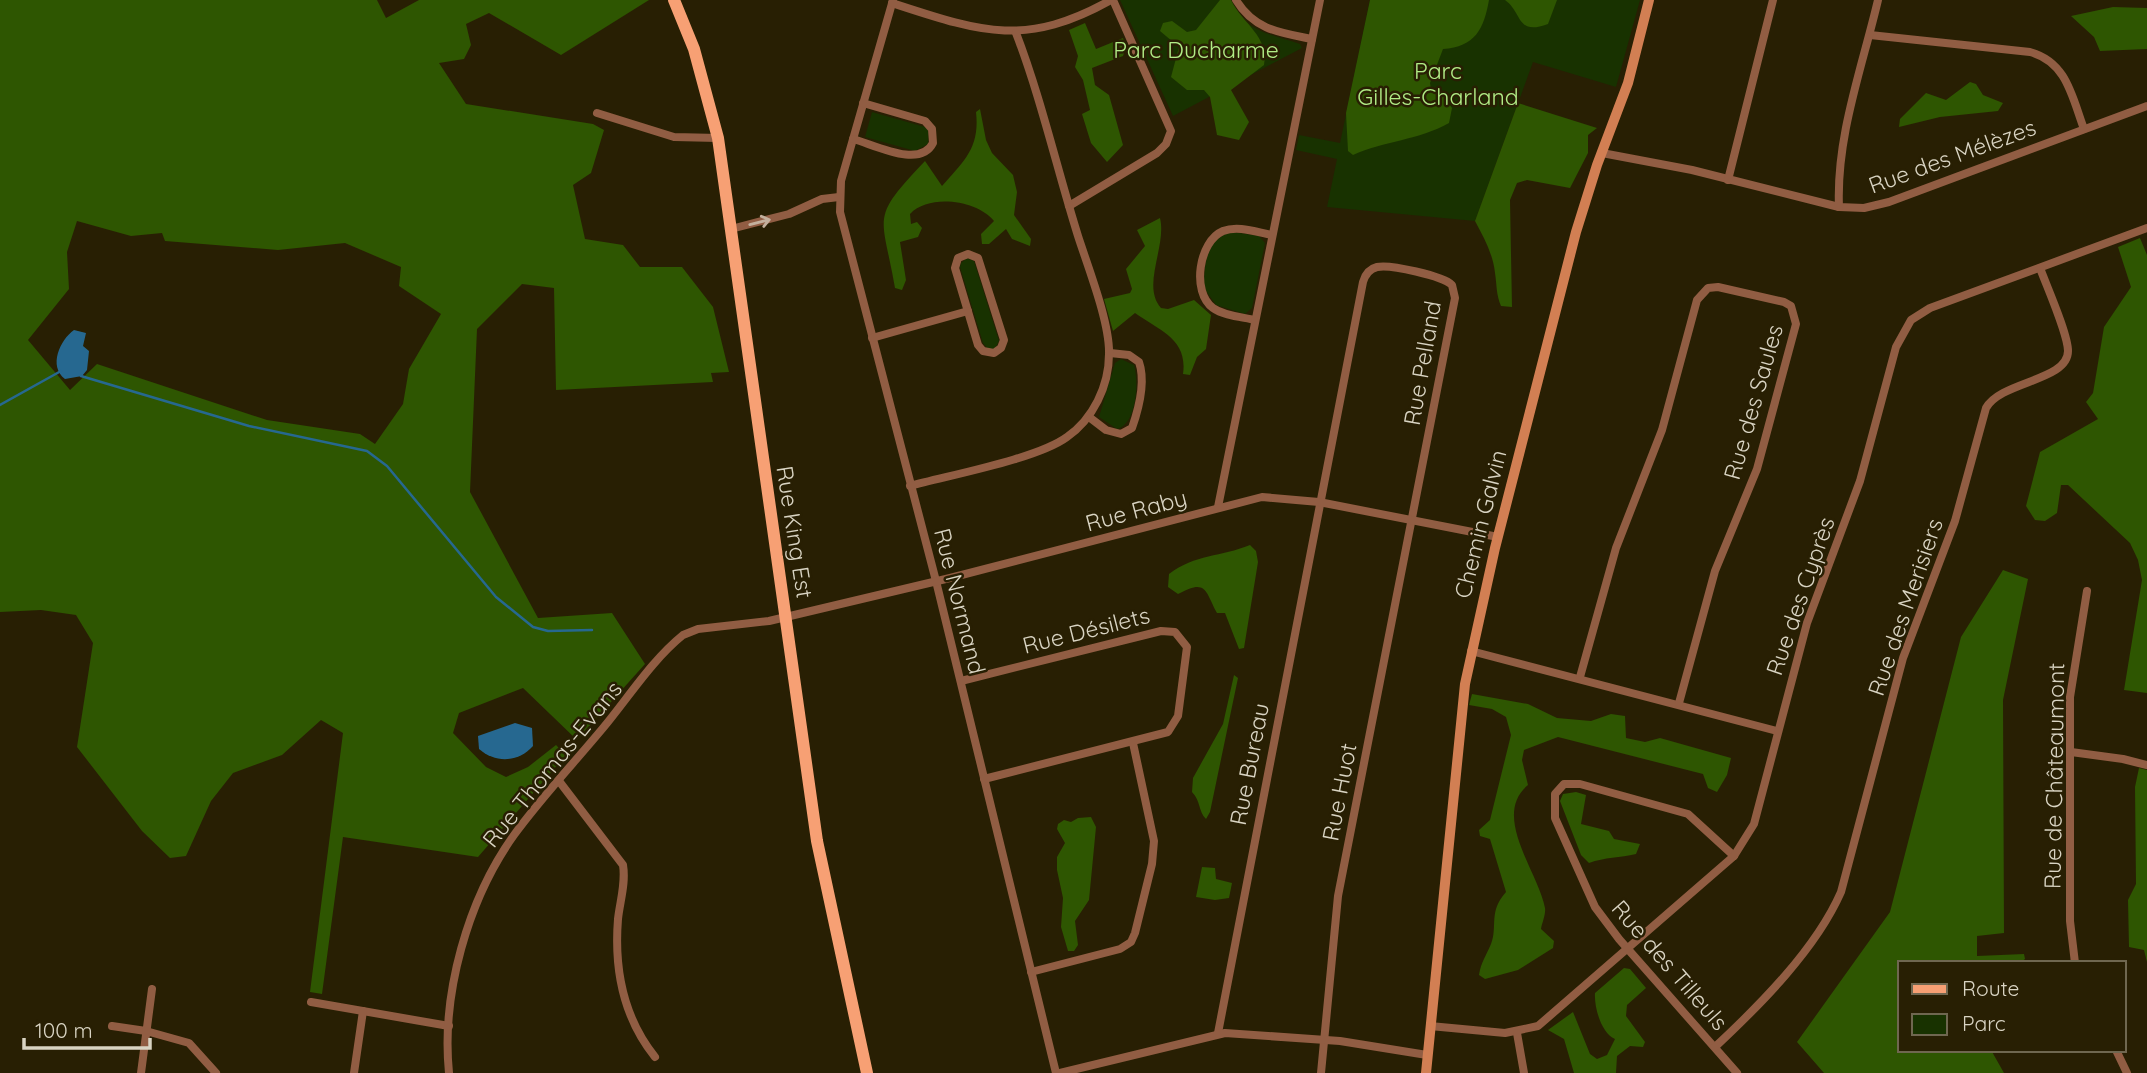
<svg xmlns="http://www.w3.org/2000/svg" width="2147" height="1073" viewBox="0 0 2147 1073" font-family="Quicksand,sans-serif">
  <style>
    .green { fill: #183200 }
    .forest { fill: #2e5601; fill-rule: evenodd }
    .water { fill: #266890 }
    .lines { fill: none; stroke-linecap: round; stroke-linejoin: round }
    .stream { stroke: #266890; stroke-width: 2.5 }
    .street { stroke: #915d43; stroke-width: 8 }
    .secondary { stroke: #d27f53; stroke-width: 10 }
    .primary { stroke: #f7a074; stroke-width: 12 }
    .oneway { stroke: #c3b09d }
    .labels { text-anchor: middle; dominant-baseline: central; stroke-width: 5; stroke-linejoin: round; paint-order: stroke }
    .park-label { font-size: 23px; fill: #b1ec86; stroke: #281f03 }
    .street-label { font-size: 23px; fill: #d9d4c3; stroke: #281f03 }
  </style>
  <rect width="100%" height="100%" fill="#281f03"/>
  <g class="green">
    <path d="M1120 0H1231C1246 33 1269 33 1300 44L1302 48 1173 116Z"/>
    <polygon points="1370,0 1640,0 1616,87 1533,62 1475,221 1327,207 1337,159 1296,150 1299,135 1340,143"/>
    <polygon points="872,112 925,127 929,130 928,144 915,151 865,137"/>
    <path d="M1233 232 1259 236 1265 243 1252 308 1245 314 1216 305 1204 288C1204 265 1206 237 1233 232Z"/>
    <polygon points="967,258 974,261 999,341 995,349 989,350 983,343 960,267 961,263"/>
    <path d="M1121 359 1134 365C1139 381 1137 424 1117 429L1099 417 1115 363Z"/>
  </g>
  <g class="forest">
    <path d="M0 0H377L386 18 419 0H649L561 55 489 13 466 24 471 45 464 59 439 63 466 104 593 124 604 130 591 173 573 185 585 239 623 245 640 267H682L713 307 729 372 711 373 713 382 556 390 554 288 522 284 477 329 470 492 538 618 612 613 645 664 577 740 523 688 459 713 453 733 486 767 506 777 528 767 556 745 566 755 478 857 343 837 322 994 310 992 343 733 321 720 282 755 233 773 211 801 186 856 170 858 142 831 77 747 93 643 76 615 41 610 0 612ZM77 221 131 236 162 233 165 241 278 250 345 243 401 267 399 286 441 314 409 369 403 404 375 444 360 434 267 420 97 364 70 390 28 340 69 289 67 252Z"/>
    <path d="M1220 0H1231C1242 23 1270 37 1264 65L1231 90 1249 122 1239 140 1217 135 1210 97 1204 90H1187L1171 77 1179 47 1160 31 1163 23 1172 21 1187 32 1196 30Z"/>
    <path d="M1370 0H1489C1484 29 1475 47 1443 49L1430 83 1431 89 1443 96 1452 108 1449 123C1419 140 1384 141 1353 155L1348 151 1346 113Z"/>
    <path d="M1505 0H1557L1548 24C1516 36 1523 13 1505 0Z"/>
    <polygon points="2113,7 2147,8 2147,49 2100,51 2094,37 2071,16"/>
    <polygon points="1085,23 1096,49 1123,38 1126,47 1123,56 1092,68 1095,85 1109,95 1123,145 1107,162 1091,143 1082,114 1090,110 1083,80 1075,67 1078,56 1069,30"/>
    <polygon points="1970,82 1976,84 1983,95 2003,103 1998,111 1940,117 1899,127 1900,119 1926,93 1946,100"/>
    <path d="M1518 103 1597 128 1588 135V153L1570 188 1527 180 1517 183 1510 200 1512 307 1501 306C1496 294 1497 286 1495 273 1493 254 1484 238 1475 221Z"/>
    <path d="M980 109 986 140 992 153 1013 175 1017 192 1014 215 1031 239 1030 246 1012 239 1006 229 989 244H982L981 234 994 221C978 201 930 193 910 214L911 224 917 222 922 228 918 237 900 242 906 280 902 290 895 288C882 213 869 220 925 161L942 186C964 161 980 148 976 112Z"/>
    <path d="M1160 218C1167 246 1141 286 1161 308L1168 309 1194 300 1211 315 1206 349 1197 357 1190 375 1183 374C1188 339 1160 331 1135 313L1113 331 1104 299 1130 293 1132 289 1126 269 1145 246 1137 230Z"/>
    <polygon points="2140,238 2147,255 2147,693 2124,690 2142,580 2138,560 2130,543 2068,485 2061,485 2057,513 2045,521 2035,520 2026,506 2040,452 2098,419 2086,402 2093,393 2104,327 2131,287 2118,247"/>
    <path d="M1250 545 1256 551 1258 562 1244 648 1239 649 1225 613H1217C1205 591 1207 578 1178 594L1168 587 1169 574C1195 554 1221 557 1250 545Z"/>
    <polygon points="2003,570 2028,579 2003,700 2004,933 1977,936 1977,956 2024,954 2025,959 2020,963 1900,963 1900,1050 1991,1050 2004,1073 1824,1073 1797,1042 1890,912 1961,637"/>
    <path d="M1234 675 1238 678 1210 812 1206 819C1198 811 1201 801 1192 792L1193 778 1223 724Z"/>
    <path d="M1472 694 1528 704 1557 718 1591 721 1611 714 1625 716 1626 738 1645 742 1660 738 1731 758 1727 775 1717 792 1708 788 1703 774 1558 737 1524 750 1522 760 1528 785C1491 816 1538 871 1545 908 1546 914 1542 923 1541 929L1554 941 1553 948 1518 970 1485 979 1479 975C1481 962 1486 956 1491 944 1498 926 1488 912 1506 892L1490 839 1480 836 1479 830 1490 820 1511 735 1506 717 1492 709 1469 705Z"/>
    <polygon points="2139,768 2147,770 2147,962 2144,950 2129,947 2128,900 2136,884 2135,787"/>
    <path d="M1576 792 1586 795 1581 824 1609 831 1614 839 1640 844 1636 854C1620 858 1605 857 1589 863L1581 855 1560 801 1563 794Z"/>
    <polygon points="1091,817 1096,827 1089,900 1075,921 1078,945 1074,951 1068,951 1061,927 1063,898 1057,870 1057,857 1065,843 1057,829 1058,824 1064,820 1071,822 1078,818"/>
    <polygon points="1202,867 1215,868 1216,879 1232,883 1229,898 1215,900 1196,897"/>
    <path d="M1624 968 1630 969 1646 988 1627 1005 1626 1016 1645 1042 1643 1047 1630 1046 1617 1056 1616 1073H1574L1564 1039 1548 1030 1573 1012 1590 1054 1597 1059 1607 1055 1615 1039C1601 1033 1594 1007 1595 993Z"/>
  </g>
  <g class="water">
    <path d="M74 330 86 333 83 346 89 351 87 370 82 376 65 379C48 366 60 340 74 330Z"/>
    <path d="M515 723 532 728 533 746C518 763 495 763 479 749L478 736Z"/>
  </g>
  <g class="lines">
    <g class="stream">
      <polyline points="81,376 249,426 367,451 387,466 496,597 533,627 548,631 592,630"/>
      <polyline points="0,405 61,371"/>
    </g>
    <g class="street">
      <polyline points="893,0 841,181 840,212 936,581 1056,1073"/>
      <path d="M1236 0C1254 30 1281 33 1312 39"/>
      <path d="M892 3C981 32 1025 48 1111 0"/>
      <path d="M1870 35 2030 52C2067 62 2072 97 2084 129"/>
      <polyline points="597,113 674,137 718,138"/>
      <path d="M853 139C875 145 920 169 933 143L932 129 925 121 863 103"/>
      <polyline points="1602,153 1692,170 1839,207 1864,208 1889,202 2147,106"/>
      <polyline points="1728,180 1773,0"/>
      <polyline points="1069,206 1157,153 1166,144 1171,131 1113,0"/>
      <path d="M1839 207C1836 137 1862 68 1878 0"/>
      <polyline points="731,229 789,214 822,199 839,197"/>
      <polygon points="968,254 978,258 1004,340 1001,348 994,353 983,351 978,345 955,268 958,258"/>
      <path d="M1255 320C1242 317 1224 316 1213 308 1191 292 1199 241 1223 231 1238 225 1256 232 1272 235"/>
      <polyline points="872,338 968,311"/>
      <path d="M1089 417 1106 430 1121 434 1132 428C1139 408 1146 382 1139 362L1129 355 1110 353"/>
      <path d="M910 486C950 475 1037 459 1067 437 1093 419 1109 386 1109 354 1110 323 1088 267 1078 236 1057 169 1041 98 1016 33"/>
      <polyline points="1218,507 1320,0"/>
      <polyline points="1471,651 1777,731"/>
      <polyline points="1580,677 1616,548 1662,430 1697,300 1708,288 1718,287 1784,302 1791,306 1796,324 1757,469 1715,571 1679,703"/>
      <polyline points="961,681 1161,631 1175,632 1187,647 1178,716 1168,732 984,779"/>
      <polyline points="2071,752 2123,759 2147,765"/>
      <path d="M559 781 623 865C626 883 620 901 618 919 614 969 623 1017 655 1057"/>
      <polyline points="1734,856 1688,814 1580,784 1564,784 1555,794 1555,818 1595,907 1619,939 1737,1073"/>
      <polyline points="2075,963 2070,921 2070,697 2087,591"/>
      <polyline points="1031,972 1120,949 1131,942 1135,933 1152,864 1154,841 1133,743"/>
      <polyline points="311,1002 449,1026"/>
      <polyline points="112,1026 146,1031 189,1043 216,1073"/>
      <polyline points="1430,1026 1505,1033 1538,1026 1734,856 1754,824 1807,623 1860,481 1896,347 1911,320 1930,308 2147,228"/>
      <path d="M1218 1033 1363 282C1365 275 1369 269 1377 267 1390 264 1443 276 1452 285L1455 298 1338 896 1321 1073"/>
      <polyline points="1517,1033 1524,1073"/>
      <path d="M1715 1047C1760 1005 1816 949 1841 892L1903 658 1955 521 1986 408C2001 381 2068 381 2068 351 2068 334 2047 287 2040 268"/>
      <polyline points="2116,1050 2127,1073"/>
      <polyline points="141,1073 152,989"/>
      <polyline points="354,1073 363,1011"/>
      <path d="M449 1073C441 994 468 899 514 835 541 798 573 764 603 728 628 698 652 660 683 635L698 629 769 621 950 578 1262 497 1319 502 1498 537"/>
      <polyline points="1060,1073 1225,1033 1340,1041 1427,1055"/>
    </g>
    <polyline class="secondary" points="1426,1073 1465,684 1495,548 1576,232 1597,165 1628,83 1649,0"/>
    <polyline class="primary" points="674,0 694,49 718,138 817,841 867,1073"/>
  </g>
  <defs><path id="oneway-shaft" d="M-6 0H5M1.5-3L5.5 0L1.5 3" fill="none" stroke-width="1.6" stroke-linecap="round" stroke-linejoin="round" transform="scale(1.75)"/></defs>
  <use class="oneway" href="#oneway-shaft" transform="translate(760 222) rotate(-14)"/>
  <g class="labels">
    <g class="park-label">
      <text x="1196" y="49">Parc Ducharme</text>
      <text x="1438" y="70">Parc<tspan x="1438" dy="26">Gilles-Charland</tspan></text>
    </g>
    <g class="street-label">
      <text transform="translate(1952 156) rotate(-20)">Rue des Mélèzes</text>
      <text transform="translate(1422 363) rotate(-80)">Rue Pelland</text>
      <text transform="translate(1753 402) rotate(-74)">Rue des Saules</text>
      <text transform="translate(1136 510) rotate(-15)">Rue Raby</text>
      <text transform="translate(1480 524) rotate(-76)">Chemin Galvin</text>
      <text transform="translate(795 532) rotate(81)">Rue King Est</text>
      <text transform="translate(1800 596) rotate(-71)">Rue des Cyprès</text>
      <text transform="translate(960 601) rotate(76)">Rue Normand</text>
      <text transform="translate(1905 607) rotate(-71)">Rue des Merisiers</text>
      <text transform="translate(1086 630) rotate(-14)">Rue Désilets</text>
      <text transform="translate(552 764) rotate(-51)">Rue Thomas-Evans</text>
      <text transform="translate(1249 764) rotate(-79)">Rue Bureau</text>
      <text transform="translate(2054 776) rotate(-89)">Rue de Châteaumont</text>
      <text transform="translate(1339 792) rotate(-79)">Rue Huot</text>
      <text transform="translate(1670 965) rotate(49)">Rue des Tilleuls</text>
    </g>
  </g>
  <rect x="1898" y="961" width="228" height="91" fill="#281f03" stroke="#6f6750" stroke-width="2"/>
  <rect x="1912" y="984" width="35" height="10" fill="#f7a074" stroke="#6f6750" stroke-width="2"/>
  <text x="1962" y="996" font-size="21" fill="#d9d4c3">Route</text>
  <rect x="1912" y="1014" width="35" height="21" fill="#183200" stroke="#6f6750" stroke-width="2"/>
  <text x="1962" y="1031" font-size="21" fill="#d9d4c3">Parc</text>
  <path d="M24 1038v10h126v-10" fill="none" stroke="#d9d4c3" stroke-width="3.5"/>
  <text x="35" y="1038" font-size="21" fill="#d9d4c3" stroke="#281f03" stroke-width="5" paint-order="stroke">100 m</text>
</svg>
